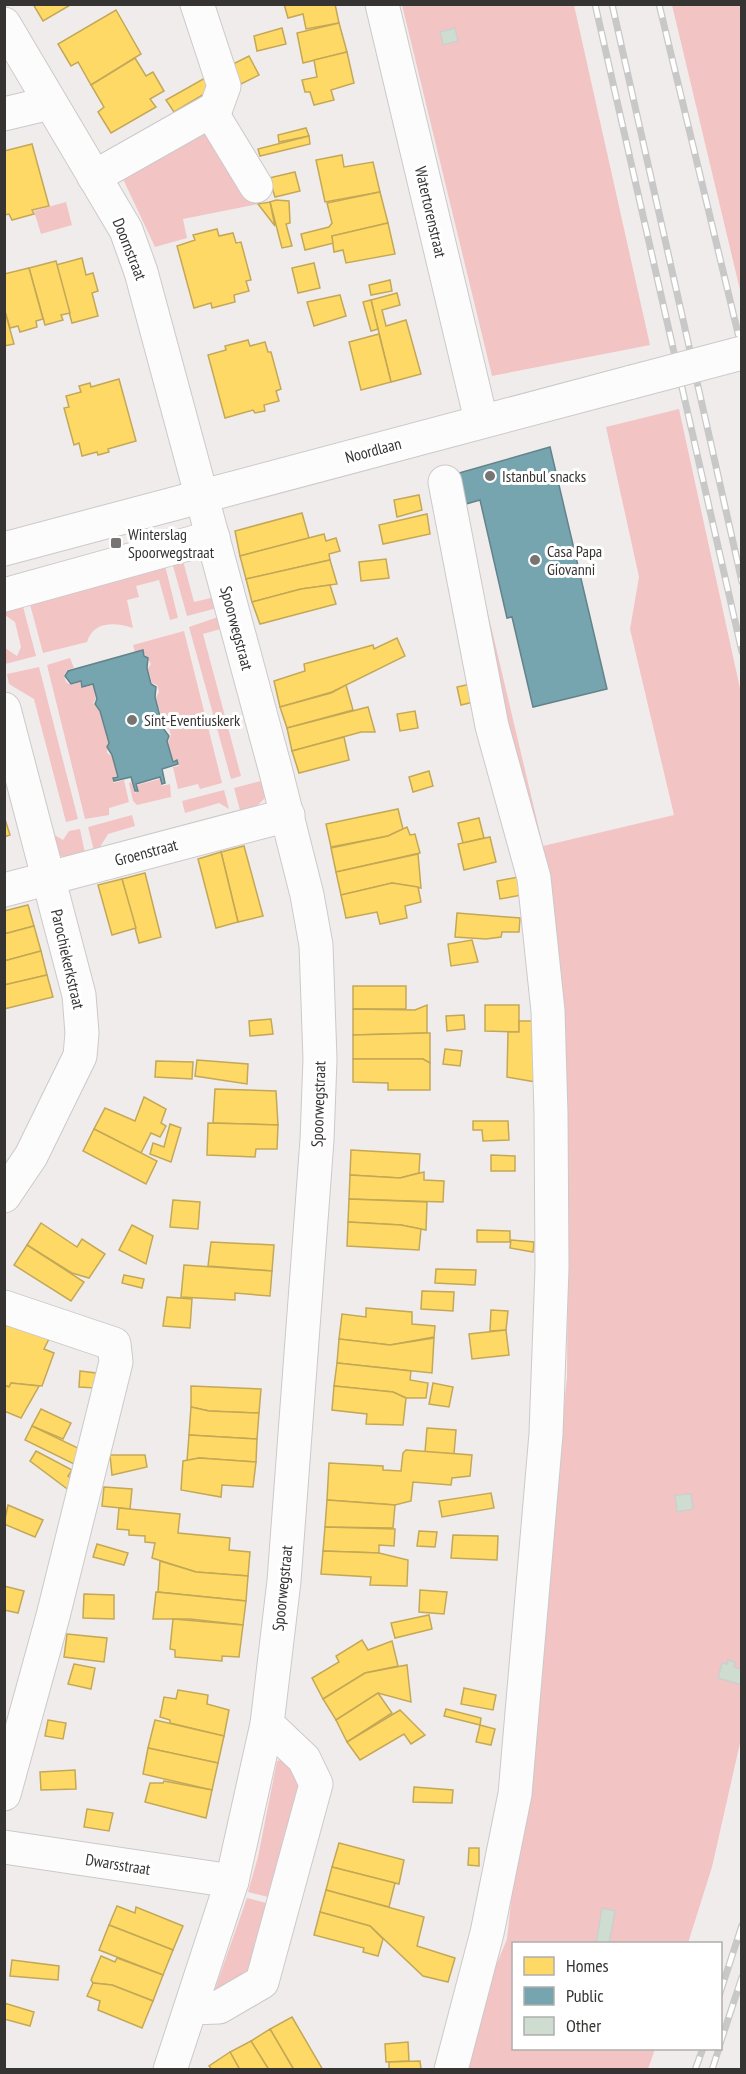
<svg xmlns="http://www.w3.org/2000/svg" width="746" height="2074" viewBox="0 0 746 2074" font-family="'PT Sans Narrow',sans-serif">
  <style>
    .green { fill: #f3c4c4 }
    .homes { fill: #ffd966; stroke: #c3a857; stroke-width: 1.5 }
    .public { fill: #76a5af; stroke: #63838a; stroke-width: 1.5 }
    .building { fill: #cfdcd0; stroke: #cececd; stroke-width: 1.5 }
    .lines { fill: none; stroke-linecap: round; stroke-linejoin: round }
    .minor-casing { stroke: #ccc9c9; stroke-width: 35 }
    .minor { stroke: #fdfcfc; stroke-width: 33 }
    .rail-casing { stroke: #c9c8c8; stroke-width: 7 }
    .rail { stroke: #fff; stroke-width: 4.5; stroke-dasharray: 14; stroke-linecap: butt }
    .minor-bridge-casing { stroke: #ccc9c9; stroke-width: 35; stroke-linecap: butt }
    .minor-bridge { stroke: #fdfcfc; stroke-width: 33 }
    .poi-dot { fill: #777474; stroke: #fff; stroke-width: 2 }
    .labels { text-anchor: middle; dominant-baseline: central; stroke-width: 6; stroke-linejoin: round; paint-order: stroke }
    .street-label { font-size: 16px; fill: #363433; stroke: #fff }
    .poi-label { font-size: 16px; fill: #363433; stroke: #fff; text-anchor: start }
  </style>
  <rect width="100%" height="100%" fill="#f0ecec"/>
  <g class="green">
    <polygon points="402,5 574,5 650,345 492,376"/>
    <polygon points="672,5 741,5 741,294"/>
    <polygon points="209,128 258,204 183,219 187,238 155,247 123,179"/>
    <polygon points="66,202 72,225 41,234 34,211"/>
    <polygon points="679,409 741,693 742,1734 712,1867 688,1943 514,1944 514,2048 655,2049 648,2069 463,2069 481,2002 507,1939 567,1377 568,1225 507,760 454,470 543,846 674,815 630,629 639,577 606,427"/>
    <polygon points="170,555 182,557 194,602 215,597 217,608 187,616"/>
    <path d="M163 557 178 618 170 620 159 580 136 586 139 597 127 600 133 628C115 622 93 621 87 642L43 653 27 593 99 574 114 582 122 580 132 565Z"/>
    <polygon points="20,595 36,656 5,664 5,648 17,656 21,647 15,622 5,615 5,599"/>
    <polygon points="221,616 224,628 203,634 241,776 231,779 189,627"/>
    <polygon points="184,631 222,783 200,789 198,784 178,789 173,767 179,766 178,760 173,760 168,741 171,736 169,729 164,727 156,697 159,692 157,685 152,683 148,668 151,664 142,650 135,652 133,645"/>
    <polygon points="70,658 74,668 67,670 64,675 66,682 71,685 80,682 82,688 93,685 96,699 93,703 100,712 108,742 107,753 112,756 117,776 113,777 114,783 124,780 129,802 109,808 109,815 85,819 47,665"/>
    <polygon points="39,667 78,819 66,822 34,699 9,684 7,674"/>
    <polygon points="160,779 162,786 170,784 171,797 137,805 133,801 129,783 131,782 135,793 139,791 137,785"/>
    <polygon points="265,780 266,797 252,811 241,814 234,788"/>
    <polygon points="224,790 229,809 219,803 185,813 182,801"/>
    <polygon points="132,815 135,826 108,834 95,855 88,827"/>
    <path d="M80 829 86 858C58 861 55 855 46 830L63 840 69 831Z"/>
    <polygon points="286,1758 300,1765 297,1821 286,1828 268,1897 248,1892 258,1857 277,1761"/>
    <polygon points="247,1898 266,1903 254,1946 262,1958 255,1974 214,1992"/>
  </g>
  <g class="homes">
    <polygon points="33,4 72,4 43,21"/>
    <polygon points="284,4 335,4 339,23 306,29 303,14 288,18"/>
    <polygon points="116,10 141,54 91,85 78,62 71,66 58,44"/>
    <polygon points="339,23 347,52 303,63 297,33"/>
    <polygon points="282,28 286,44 257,51 254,36"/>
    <polygon points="347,52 354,83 331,90 334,100 314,105 310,92 305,92 302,80 317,77 314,60"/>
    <polygon points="249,56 259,75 239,85 229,66"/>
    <polygon points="135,58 146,76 153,72 164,91 150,99 156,107 111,133 98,112 104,107 91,85"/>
    <polygon points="205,78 211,90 174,112 166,100"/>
    <polygon points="306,128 309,136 279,142 278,135"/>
    <polygon points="309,136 310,144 260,156 258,149"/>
    <polygon points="32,144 49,206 32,210 34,214 12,220 9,214 4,215 4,151"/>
    <polygon points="342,155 344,167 373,162 380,192 325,202 316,160"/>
    <polygon points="295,172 300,191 275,197 269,178"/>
    <polygon points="380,192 388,223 332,236 334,243 305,250 301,234 329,227 332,223 327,203"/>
    <polygon points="276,200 289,201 290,223 286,224 292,246 282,248 270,202"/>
    <polygon points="270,202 275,226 258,204"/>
    <polygon points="388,223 395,254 346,263 343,250 334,252 332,236"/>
    <polygon points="217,229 219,236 233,233 236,243 241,242 251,280 246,281 249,291 234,295 235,302 212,308 211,303 194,308 177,246 195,240 193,235"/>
    <polygon points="82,258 86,275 93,273 98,291 92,293 98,316 72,323 56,265"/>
    <polygon points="56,261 70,313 61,315 63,320 45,325 29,268"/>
    <polygon points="314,263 320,288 298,293 292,268"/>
    <polygon points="29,268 43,319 36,321 37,327 20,332 18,326 10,328 4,308 4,274"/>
    <polygon points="390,280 392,291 371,295 369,285"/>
    <polygon points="397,293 400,305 382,310 386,326 406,320 421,374 391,382 371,300"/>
    <polygon points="340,295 346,316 314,326 307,302"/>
    <polygon points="371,300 378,329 371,331 363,302"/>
    <polygon points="4,308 14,344 4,346"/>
    <polygon points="379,334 391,382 361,390 349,342"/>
    <polygon points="248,340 250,346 265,342 268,352 271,352 281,389 276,391 279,401 264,405 265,411 255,413 253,410 225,418 208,355 226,350 225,346"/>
    <polygon points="119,379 136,441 108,449 109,452 98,455 97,452 82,456 79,443 74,445 64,408 69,407 66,396 81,392 79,386 90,383 91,387"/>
    <polygon points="419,495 422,510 397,517 394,500"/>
    <polygon points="302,513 309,538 240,556 235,531"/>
    <polygon points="427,514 430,534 383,544 379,525"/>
    <polygon points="324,534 326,541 336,538 340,551 329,554 330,560 246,579 240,556"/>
    <polygon points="386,559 389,578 361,581 359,562"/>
    <polygon points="330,560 337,584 301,589 252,602 246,579"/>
    <polygon points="330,585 336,604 260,624 252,602 301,589"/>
    <polygon points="397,638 405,656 332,692 280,707 274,681 305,671 304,664 373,645 374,649"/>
    <polygon points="475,683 478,701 461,705 457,687"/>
    <polygon points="346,685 353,710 287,728 280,707 331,693"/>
    <polygon points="368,707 375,732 361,732 292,751 287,728"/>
    <polygon points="415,711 418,728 400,731 397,714"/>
    <polygon points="344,737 349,760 299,773 292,751"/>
    <polygon points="429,771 433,786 413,792 409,777"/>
    <polygon points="398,809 403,829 388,836 331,847 326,824"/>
    <polygon points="4,816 10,835 4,837"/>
    <polygon points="479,818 484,838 463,843 458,823"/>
    <polygon points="407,827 410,835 415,834 420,853 336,872 331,848 388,836"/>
    <polygon points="490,837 496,862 464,870 458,844"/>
    <polygon points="244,846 263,916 238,922 221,852"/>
    <polygon points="221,852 238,922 216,928 198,859"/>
    <polygon points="418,854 421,888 392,883 341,895 336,872"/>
    <polygon points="145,873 161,937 139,943 122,879"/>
    <polygon points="518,877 522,895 500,899 497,881"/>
    <polygon points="122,879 136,928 112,935 98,885"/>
    <polygon points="392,883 418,887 421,902 405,906 407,918 380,924 377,912 346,918 341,895"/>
    <polygon points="28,905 34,926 4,934 4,911"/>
    <polygon points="457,913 520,918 519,932 502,932 501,937 486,939 455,937"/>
    <polygon points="34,926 41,951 4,961 4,934"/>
    <polygon points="472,940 478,962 451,966 448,944"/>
    <polygon points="41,951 47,975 4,985 4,961"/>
    <polygon points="47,975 53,997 4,1009 4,985"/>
    <rect x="353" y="986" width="53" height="23"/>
    <polygon points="427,1005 427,1033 353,1035 353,1009 415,1010"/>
    <polygon points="485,1005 519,1005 519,1032 485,1031"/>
    <polygon points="464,1015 465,1029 447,1031 446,1016"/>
    <polygon points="271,1019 273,1034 250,1036 249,1021"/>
    <polygon points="519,1021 534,1021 536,1082 507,1077 508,1032 519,1032"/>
    <polygon points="427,1033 430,1033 430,1063 423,1059 353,1059 353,1035"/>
    <polygon points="445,1049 462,1051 460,1066 443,1064"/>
    <polygon points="353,1059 423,1059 430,1063 430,1090 388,1090 388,1083 353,1082"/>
    <polygon points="197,1060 248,1064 247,1084 195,1076"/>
    <polygon points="156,1061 193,1062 192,1079 155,1077"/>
    <polygon points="215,1089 276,1091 278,1125 213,1123"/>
    <polygon points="144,1097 166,1109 161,1123 166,1126 160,1137 151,1133 141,1153 94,1129 105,1108 135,1121"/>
    <polygon points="473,1121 508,1121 509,1140 483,1141 482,1130 473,1130"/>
    <polygon points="208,1123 278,1125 277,1149 256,1149 255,1157 207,1155"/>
    <polygon points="170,1124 181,1128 171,1162 150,1154 153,1143 164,1147"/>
    <polygon points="94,1129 157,1161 146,1184 83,1151"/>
    <polygon points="351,1150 420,1154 419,1173 400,1178 350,1175"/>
    <polygon points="491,1155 515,1156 515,1171 491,1171"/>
    <polygon points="424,1172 424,1180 444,1181 443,1202 349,1199 350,1175 400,1178"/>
    <polygon points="349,1199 427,1202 426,1230 401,1225 348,1222"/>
    <polygon points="173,1200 200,1202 198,1229 170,1227"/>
    <polygon points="348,1222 401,1225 421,1229 419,1250 347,1246"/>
    <polygon points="41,1223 77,1247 82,1239 105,1254 89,1278 72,1273 27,1245"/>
    <polygon points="132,1225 153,1236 146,1264 119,1250"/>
    <polygon points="477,1230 510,1231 510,1242 477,1242"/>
    <polygon points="511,1240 534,1242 533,1252 510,1248"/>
    <polygon points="211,1242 274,1245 272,1271 208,1266"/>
    <polygon points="27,1245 84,1282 71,1301 14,1265"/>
    <polygon points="184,1265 272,1271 270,1296 235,1293 235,1300 181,1297"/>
    <polygon points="436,1269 476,1270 475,1285 435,1283"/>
    <polygon points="124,1275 144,1279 142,1288 122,1283"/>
    <polygon points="422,1291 454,1292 453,1311 421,1309"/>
    <polygon points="167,1297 192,1299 190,1328 163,1326"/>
    <polygon points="366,1308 412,1312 412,1324 435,1326 434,1337 390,1345 339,1339 342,1314 366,1317"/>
    <polygon points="491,1310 508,1311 506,1330 490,1331"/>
    <polygon points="4,1321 50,1337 44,1349 54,1353 42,1386 11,1383 9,1387 4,1385"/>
    <polygon points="506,1330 509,1355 472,1359 469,1334"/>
    <polygon points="434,1338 432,1373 337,1363 339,1339 390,1345"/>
    <polygon points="337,1363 411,1371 410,1380 428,1383 426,1398 406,1398 393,1392 334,1386"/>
    <polygon points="80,1371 96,1373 95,1388 79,1387"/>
    <polygon points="11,1383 39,1386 21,1418 4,1411 4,1385 9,1387"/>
    <polygon points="433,1383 453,1387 449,1407 429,1404"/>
    <polygon points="191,1386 261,1389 259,1413 209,1411 191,1407"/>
    <polygon points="334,1386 393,1392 406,1398 403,1425 366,1424 367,1414 332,1410"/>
    <polygon points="191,1407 209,1411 259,1413 257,1439 189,1435"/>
    <polygon points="41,1409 71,1423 63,1439 32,1426"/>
    <polygon points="32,1426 80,1449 74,1464 25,1440"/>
    <polygon points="427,1428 456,1430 454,1454 425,1452"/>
    <polygon points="189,1435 257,1439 256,1462 199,1458 187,1461"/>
    <polygon points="406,1450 472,1455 470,1476 452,1478 451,1485 413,1482 411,1501 395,1505 327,1500 329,1463 383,1466 383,1470 401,1471 403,1453"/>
    <polygon points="36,1451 72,1470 68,1476 73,1479 70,1491 30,1461"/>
    <polygon points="110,1455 145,1455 147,1467 112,1475"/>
    <polygon points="199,1458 256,1462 253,1487 222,1485 221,1497 181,1490 183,1461"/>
    <polygon points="104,1487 132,1489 130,1509 102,1506"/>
    <polygon points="491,1493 494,1508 442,1517 439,1501"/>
    <polygon points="327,1500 395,1505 393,1528 325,1527"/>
    <polygon points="8,1505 43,1520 35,1537 4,1524"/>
    <polygon points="119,1508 180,1514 178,1533 230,1538 229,1550 250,1552 248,1576 196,1572 152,1558 155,1543 145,1542 145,1536 129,1535 129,1530 117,1529"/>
    <polygon points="325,1527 395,1529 394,1546 379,1545 379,1553 323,1551"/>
    <polygon points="419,1531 437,1532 435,1547 417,1546"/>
    <polygon points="453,1535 498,1536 497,1560 451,1558"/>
    <polygon points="97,1544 128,1553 124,1565 93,1557"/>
    <polygon points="323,1551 379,1553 408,1560 407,1586 370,1585 371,1577 321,1574"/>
    <polygon points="160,1561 196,1572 248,1576 246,1601 158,1592"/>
    <polygon points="4,1586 24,1591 18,1613 4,1610"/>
    <polygon points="420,1590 447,1592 444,1614 419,1612"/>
    <polygon points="156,1592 246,1601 243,1625 190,1619 153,1619"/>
    <polygon points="84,1594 114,1595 114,1619 83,1618"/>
    <polygon points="429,1615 432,1629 395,1638 391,1623"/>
    <polygon points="173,1619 243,1625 239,1657 222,1656 222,1661 175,1657 175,1650 170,1649"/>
    <polygon points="67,1634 107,1638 104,1662 64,1657"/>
    <polygon points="362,1640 368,1650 392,1641 398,1666 365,1673 323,1699 312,1678 339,1662 336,1656"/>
    <polygon points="74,1664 95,1668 91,1689 68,1684"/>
    <polygon points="407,1665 411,1702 378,1693 336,1720 323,1699 365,1673"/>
    <polygon points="464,1688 496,1695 493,1710 461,1704"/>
    <polygon points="178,1690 208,1695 207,1704 229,1710 224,1736 170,1723 170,1720 160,1717 164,1697 176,1699"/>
    <polygon points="378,1693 392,1713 347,1742 336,1720"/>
    <polygon points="446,1709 481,1718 480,1725 444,1716"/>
    <polygon points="400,1710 425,1735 411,1744 404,1734 360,1760 347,1742"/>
    <polygon points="48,1720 66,1723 63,1739 45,1736"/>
    <polygon points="155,1720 224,1736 218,1763 148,1748"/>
    <polygon points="480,1725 495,1729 491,1745 476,1742"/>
    <polygon points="148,1748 218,1763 212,1790 143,1774"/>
    <polygon points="75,1770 76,1789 41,1790 40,1772"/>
    <polygon points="164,1781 212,1790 206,1818 145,1802 150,1783 163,1783"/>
    <polygon points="414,1787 453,1790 452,1803 413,1802"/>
    <polygon points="87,1809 113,1813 109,1831 84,1827"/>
    <polygon points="339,1843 404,1860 399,1884 332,1867"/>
    <polygon points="469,1848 479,1848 479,1866 468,1865"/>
    <polygon points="332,1867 395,1883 389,1907 326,1890"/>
    <polygon points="326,1890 424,1917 417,1946 455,1958 448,1982 423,1976 370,1926 320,1912"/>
    <polygon points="117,1906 135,1913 136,1907 183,1926 173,1950 109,1925"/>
    <polygon points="320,1912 370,1926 383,1939 378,1956 363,1952 364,1948 314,1935"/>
    <polygon points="109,1925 173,1950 163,1975 99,1950"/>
    <polygon points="101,1956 115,1962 117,1958 163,1975 153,2001 112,1985 93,1983 91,1980"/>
    <polygon points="12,1960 59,1966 58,1980 10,1976"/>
    <polygon points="93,1983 112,1985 153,2001 142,2028 98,2010 100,2001 87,1996"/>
    <polygon points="4,2003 34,2012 30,2026 4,2019"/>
    <polygon points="292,2017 323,2070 294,2070 270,2029"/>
    <polygon points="270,2029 294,2070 269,2070 251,2041"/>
    <polygon points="251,2041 269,2070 240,2070 230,2052"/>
    <polygon points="408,2042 409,2061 386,2062 385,2044"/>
    <polygon points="230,2052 240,2070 212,2070 209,2066"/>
    <polygon points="420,2061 421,2069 432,2070 389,2070 389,2062"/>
  </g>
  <g class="public">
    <polygon points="550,447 607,689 533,707 512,617 507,618 480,500 466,504 459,473"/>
    <polygon points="143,650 144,656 148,658 147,668 151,684 156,687 155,697 163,728 169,736 167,741 173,762 177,760 178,764 162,769 165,783 162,784 160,777 136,784 138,791 135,791 131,777 114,781 113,778 118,777 112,755 107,747 109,743 100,711 95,704 97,699 93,684 82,687 81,681 71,684 65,676 68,671"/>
  </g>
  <g class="building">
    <polygon points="455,28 458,41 443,45 440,32"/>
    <polygon points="691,1494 693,1509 677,1512 675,1495"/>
    <polygon points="728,1660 735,1662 734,1667 742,1669 742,1685 718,1678 722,1663 727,1664"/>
    <polygon points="602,1908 615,1911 609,1944 596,1944"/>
  </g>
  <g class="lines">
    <defs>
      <g id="minor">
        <polyline points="382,4 481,420"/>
        <polyline points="4,24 126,230 141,272 276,772 307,895 316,945 320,1059 317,1140 284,1581 267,1724 232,1881 170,2070"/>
        <polyline points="211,112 256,186"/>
        <polyline points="4,114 50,103"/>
        <polyline points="94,177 216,108 224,86 197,4"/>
        <polyline points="445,482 492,726 534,878 548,1011 551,1114 552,1268 546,1434 515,1794 487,1933 451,2070"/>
        <polyline points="4,549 632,382"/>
        <polyline points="4,595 213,537"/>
        <polyline points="4,709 79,995 82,1033 80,1056 31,1156 4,1196"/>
        <polyline points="4,890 288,815"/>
        <polyline points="4,1307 114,1344 116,1362 53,1616 4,1794"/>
        <polyline points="4,1847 232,1881"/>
        <polyline points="191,2008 219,2007 262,1982 316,1784 304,1759 267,1724"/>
      </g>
    </defs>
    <use href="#minor" class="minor-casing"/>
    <use href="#minor" class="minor"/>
    <defs>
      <g id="rail">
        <polyline points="595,4 742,652"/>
        <polyline points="612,4 742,582"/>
        <polyline points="659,4 742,350"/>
        <polyline points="720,1993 742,1925"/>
        <polyline points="720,2044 742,1977"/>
        <polyline points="695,2070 703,2048"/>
        <polyline points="712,2070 719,2048"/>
      </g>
    </defs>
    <use href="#rail" class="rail-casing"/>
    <use href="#rail" class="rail"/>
    <defs>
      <polyline id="minor-bridge" points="632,382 742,353"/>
    </defs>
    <use href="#minor-bridge" class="minor-bridge-casing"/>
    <use href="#minor-bridge" class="minor-bridge"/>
  </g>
  <g class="poi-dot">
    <circle cx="490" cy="476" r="6"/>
    <rect x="110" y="537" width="12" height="12" rx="3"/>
    <circle cx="535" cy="560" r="6"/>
    <circle cx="132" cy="720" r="6"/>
  </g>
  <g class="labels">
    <g class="street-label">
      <text transform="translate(431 212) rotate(77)">Watertorenstraat</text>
      <text transform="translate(130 249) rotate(68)">Doornstraat</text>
      <text transform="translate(373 450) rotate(-15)">Noordlaan</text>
      <text transform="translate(237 628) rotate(75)">Spoorwegstraat</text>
      <text transform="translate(146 852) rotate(-15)">Groenstraat</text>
      <text transform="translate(68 959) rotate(77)">Parochiekerkstraat</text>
      <text transform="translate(318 1104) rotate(-88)">Spoorwegstraat</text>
      <text transform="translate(282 1588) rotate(-84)">Spoorwegstraat</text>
      <text transform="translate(118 1864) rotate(9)">Dwarsstraat</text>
    </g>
    <g class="poi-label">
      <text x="502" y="476">Istanbul snacks</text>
      <text x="128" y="534">Winterslag<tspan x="128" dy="18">Spoorwegstraat</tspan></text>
      <text x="547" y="551">Casa Papa<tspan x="547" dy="18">Giovanni</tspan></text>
      <text x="144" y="720">Sint-Eventiuskerk</text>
    </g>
  </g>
  <rect width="746" height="2074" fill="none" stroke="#363433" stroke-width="12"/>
  <rect x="512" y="1942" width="210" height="108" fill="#ffffff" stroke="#afaead" stroke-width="1.5"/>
  <rect x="524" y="1957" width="30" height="18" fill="#ffd966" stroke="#afaead" stroke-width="1.5"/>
  <text x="566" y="1972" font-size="18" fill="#363433">Homes</text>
  <rect x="524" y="1987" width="30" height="18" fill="#76a5af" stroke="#afaead" stroke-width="1.5"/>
  <text x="566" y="2002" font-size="18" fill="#363433">Public</text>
  <rect x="524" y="2017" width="30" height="18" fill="#cfdcd0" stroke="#afaead" stroke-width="1.5"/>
  <text x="566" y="2032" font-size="18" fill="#363433">Other</text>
</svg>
